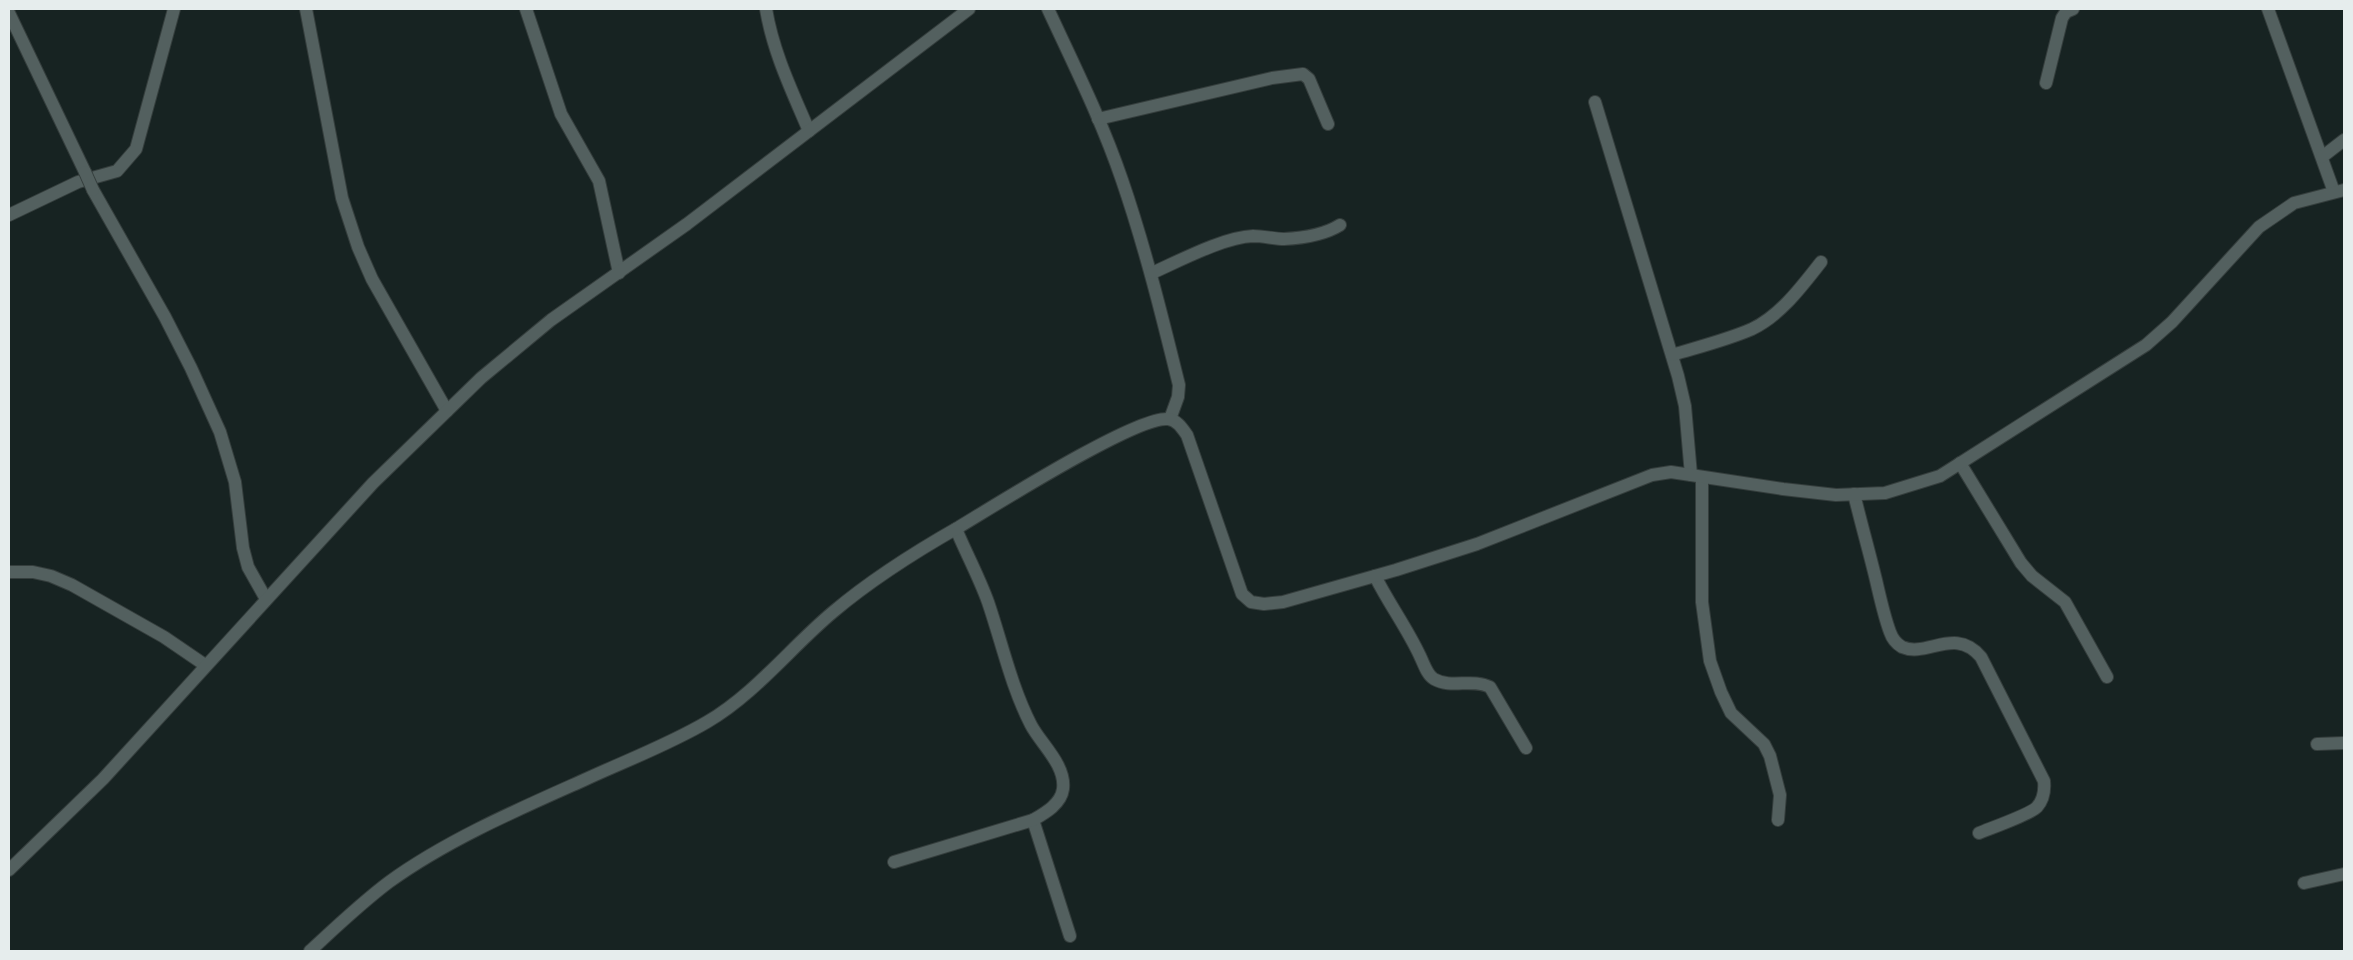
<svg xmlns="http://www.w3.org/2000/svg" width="2353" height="960" viewBox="0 0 2353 960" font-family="'DM Sans',sans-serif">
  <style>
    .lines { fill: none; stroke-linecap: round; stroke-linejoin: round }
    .minor-casing { stroke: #353e3d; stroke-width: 14 }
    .minor { stroke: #53605f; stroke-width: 12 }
    .minor-bridge-casing { stroke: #353e3d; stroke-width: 14; stroke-linecap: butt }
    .minor-bridge { stroke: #53605f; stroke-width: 12 }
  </style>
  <rect width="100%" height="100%" fill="#172322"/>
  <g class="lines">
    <defs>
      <g id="minor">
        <polyline points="306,9 342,198 358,247 372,279 447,411"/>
        <polyline points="526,9 561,114 599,181 619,273"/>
        <path d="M766 9C773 52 792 91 809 131"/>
        <path d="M1048 9C1074 65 1102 121 1122 180 1145 247 1162 316 1179 385L1178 397 1170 419"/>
        <polyline points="2268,9 2334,192"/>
        <polyline points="9,13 85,172"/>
        <polyline points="2046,83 2062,18 2066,12 2073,9"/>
        <polyline points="1595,102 1678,376 1685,406 1691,475"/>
        <polyline points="1098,119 1272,78 1303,74 1309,79 1328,124"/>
        <polyline points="2322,157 2344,140"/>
        <polyline points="93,190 165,317 191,368 220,432 235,482 243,548 248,567 266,599"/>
        <polyline points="9,215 78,182 117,171 136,149 174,9"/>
        <path d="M1152 273C1179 261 1224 237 1253 236 1264 236 1274 239 1284 239 1304 238 1324 235 1340 225"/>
        <path d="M1672 355C1698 347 1727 340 1752 329 1781 315 1802 286 1821 262"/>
        <polyline points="1960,463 2021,563 2032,576 2065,602 2107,677"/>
        <polyline points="1702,477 1702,602 1710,661 1721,692 1731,713 1764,744 1770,756 1780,795 1778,820"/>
        <path d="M1854 494C1861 523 1869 551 1876 580 1880 597 1884 616 1890 632 1892 638 1897 644 1902 647 1927 658 1955 626 1981 657L2044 781C2045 791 2044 799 2037 807 2031 814 1991 828 1979 833"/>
        <polyline points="9,572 33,572 51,576 72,585 164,637 205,665"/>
        <path d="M1375 576C1389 604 1407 628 1420 656 1424 664 1427 675 1434 679 1451 689 1472 678 1490 687L1526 748"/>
        <polyline points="2317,744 2344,743"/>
        <polyline points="1033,820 1070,936"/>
        <path d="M894 862 1033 820C1045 813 1061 804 1063 789 1066 765 1041 744 1031 725 1011 686 1002 643 988 602 979 577 966 553 956 529"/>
        <polyline points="9,870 103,779 373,483 481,378 551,320 687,224 969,9"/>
        <polyline points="2304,883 2344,874"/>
        <path d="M310 951C336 927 361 903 389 882 447 840 519 809 584 780 625 761 668 745 707 722 755 694 791 647 833 612 872 579 915 552 959 527 994 506 1136 416 1168 419 1177 420 1182 428 1187 435L1242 594 1251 602 1264 604 1283 602 1396 570 1477 544 1652 475 1671 472 1783 489 1836 495 1885 493 1940 476 2146 345 2172 322 2259 227 2294 203 2344 190"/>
      </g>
    </defs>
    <use href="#minor" class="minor-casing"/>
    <use href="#minor" class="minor"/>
    <defs>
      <polyline id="minor-bridge" points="85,172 93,190"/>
    </defs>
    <use href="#minor-bridge" class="minor-bridge-casing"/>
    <use href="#minor-bridge" class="minor-bridge"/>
  </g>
  <rect width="2353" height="960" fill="none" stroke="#e6eded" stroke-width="20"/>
</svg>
